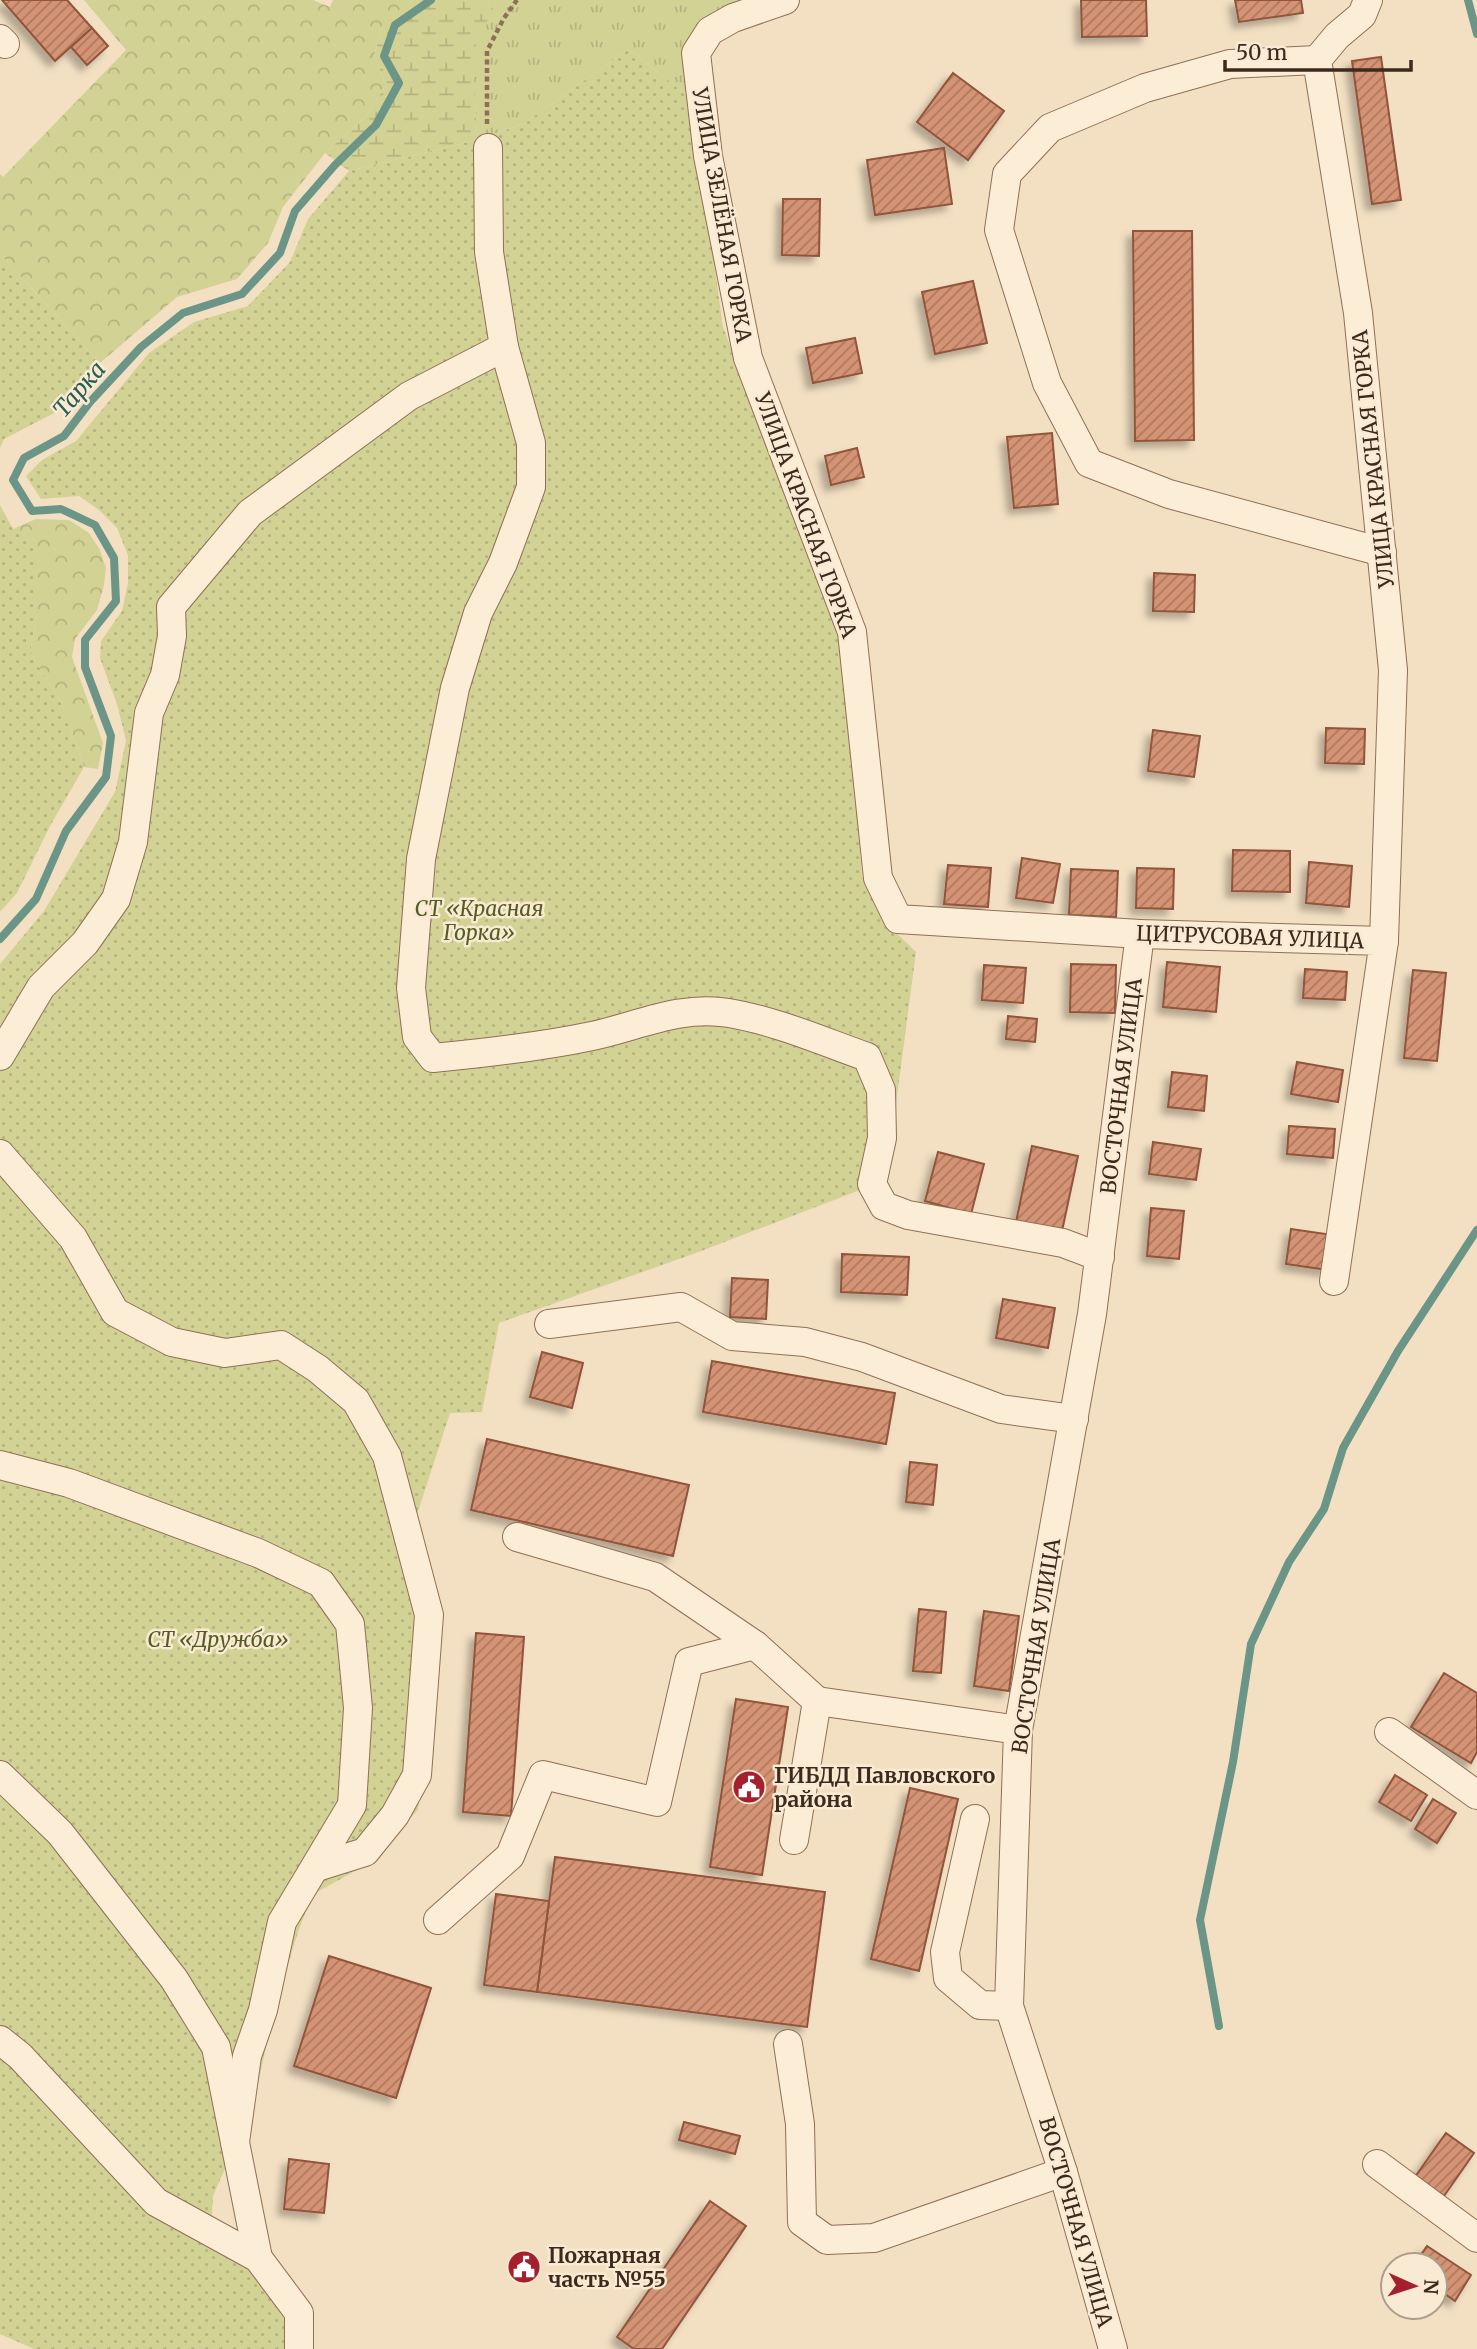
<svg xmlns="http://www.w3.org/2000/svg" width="1477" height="2349" viewBox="0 0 1477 2349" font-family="Merriweather,serif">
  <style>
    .grass { fill: url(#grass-tufts) }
    .forest { fill: url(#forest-crowns) }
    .wetland { fill: url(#wetland-marsh) }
    .garden { fill: url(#garden-dots) }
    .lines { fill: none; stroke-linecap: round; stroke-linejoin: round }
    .stream { stroke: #6b9586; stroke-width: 8 }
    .building { fill: url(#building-hatch); stroke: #91543a; stroke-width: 2; filter: url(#shadow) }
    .minor-casing { stroke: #8f6f57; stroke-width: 30 }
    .path { stroke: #8f6f57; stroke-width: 4.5; stroke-dasharray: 5 3.5; stroke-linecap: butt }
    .minor { stroke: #fcedd7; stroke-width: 28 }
    .labels { text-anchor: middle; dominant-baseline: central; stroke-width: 5; stroke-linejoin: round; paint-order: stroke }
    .street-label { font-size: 21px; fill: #3e291d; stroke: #f9ead3 }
    .park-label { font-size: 21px; font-style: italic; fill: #545c21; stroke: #f9ead3 }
    .poi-label { font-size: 21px; font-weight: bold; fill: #3e291d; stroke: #f9ead3; text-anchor: start }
    .water-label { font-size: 23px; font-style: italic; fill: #2b5f56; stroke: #f9ead3 }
  </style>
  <defs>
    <pattern id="grass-tufts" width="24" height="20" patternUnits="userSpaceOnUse" patternTransform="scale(1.75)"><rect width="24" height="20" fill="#d2d295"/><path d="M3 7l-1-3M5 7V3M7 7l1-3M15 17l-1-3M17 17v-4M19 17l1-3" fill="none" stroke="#b5b480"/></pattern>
    <pattern id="forest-crowns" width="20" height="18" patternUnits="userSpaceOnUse" patternTransform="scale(1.75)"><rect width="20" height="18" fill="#d2d295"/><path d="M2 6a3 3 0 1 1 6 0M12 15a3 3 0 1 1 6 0" fill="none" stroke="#b5b480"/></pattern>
    <pattern id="wetland-marsh" width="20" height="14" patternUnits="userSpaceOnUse" patternTransform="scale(1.75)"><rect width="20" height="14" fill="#d2d295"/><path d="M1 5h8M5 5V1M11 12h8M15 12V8" fill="none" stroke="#b5b480"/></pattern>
    <pattern id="garden-dots" width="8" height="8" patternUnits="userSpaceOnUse" patternTransform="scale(1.75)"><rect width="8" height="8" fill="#d2d295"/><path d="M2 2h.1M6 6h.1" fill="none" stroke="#b5b480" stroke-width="1.8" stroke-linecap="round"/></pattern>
    <pattern id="building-hatch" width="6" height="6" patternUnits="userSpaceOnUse" patternTransform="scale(1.75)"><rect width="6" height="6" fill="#d59374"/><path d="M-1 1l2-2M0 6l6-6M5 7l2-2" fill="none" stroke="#ae785f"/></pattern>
    <filter id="shadow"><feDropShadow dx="-6" dy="6" stdDeviation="3.5" flood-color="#0004"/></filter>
  </defs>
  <rect width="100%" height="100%" fill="#f3e0c3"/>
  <polygon class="grass" points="497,0 756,0 732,9 691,99 629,49 523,124 477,140 472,52"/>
  <g class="forest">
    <polygon points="84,0 313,0 330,7 333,0 413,0 383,24 374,56 386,85 366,116 325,153 283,207 268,243 237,279 177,297 100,363 0,254 0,174 3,177 126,50"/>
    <polygon points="36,519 69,520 89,533 100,550 106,568 104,585 97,610 75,639 72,657 103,743 98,769 84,767 62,704 30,652 38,610 13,529"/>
  </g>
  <polygon class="wetland" points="413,0 497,0 473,52 477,140 349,171 325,153 366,116 386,85 374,56 383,23"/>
  <g class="garden">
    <polygon points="629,49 691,99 723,327 843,643 862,876 881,918 916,952 886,1180 696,1253 499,1323 482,1412 450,1413 413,1527 439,1621 418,1810 364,1866 312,1895 298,1932 273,2014 250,2121 227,2164 213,2196 210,2246 253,2271 284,2319 285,2349 34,2349 0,2334 0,964 44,911 115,792 126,741 117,704 100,658 101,641 122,611 128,583 128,555 117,528 99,510 79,496 41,499 26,476 42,460 76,441 149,353 194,322 248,306 290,262 308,219 349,171 477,140 523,124"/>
    <polygon points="0,254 100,363 58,411 4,439 0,448"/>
    <polygon points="0,505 13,529 33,546 38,610 30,652 62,704 84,767 50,826 17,893 0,912"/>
  </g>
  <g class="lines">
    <g class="stream">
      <polyline points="1468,0 1477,34"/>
      <polyline points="0,939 36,899 66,831 106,777 111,736 85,667 85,640 116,601 114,558 95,525 61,509 32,511 13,480 24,458 64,436 90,402 141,347 183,313 242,294 280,253 295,211 335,165 376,125 399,83 384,56 395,25 431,0"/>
      <polyline points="1219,2026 1200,1920 1233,1762 1251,1644 1289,1562 1324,1509 1343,1448 1398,1351 1477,1230"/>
    </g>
  </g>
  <g class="building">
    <polygon points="2,0 67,0 92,28 55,61"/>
    <polygon points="1081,0 1146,0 1147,36 1082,37"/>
    <polygon points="1235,0 1301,0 1303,13 1239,22"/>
    <polygon points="92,28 108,46 87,65 71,47"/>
    <polygon points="1381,57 1401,200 1372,204 1352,61"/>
    <polygon points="953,73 1004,111 968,160 917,122"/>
    <polygon points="944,148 952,204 875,215 867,160"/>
    <polygon points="783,199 820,199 819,256 782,255"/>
    <polygon points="1133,231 1192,231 1194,440 1135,441"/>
    <polygon points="973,281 987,343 935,354 922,292"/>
    <polygon points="855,338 862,373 813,383 806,348"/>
    <polygon points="1052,433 1058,504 1014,508 1007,437"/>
    <polygon points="857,448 864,477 831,485 825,456"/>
    <polygon points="1154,573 1195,575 1194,612 1153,611"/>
    <polygon points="1326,728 1365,729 1364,764 1325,763"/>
    <polygon points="1153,730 1200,736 1194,777 1148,771"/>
    <polygon points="1233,850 1290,851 1290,892 1232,891"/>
    <polygon points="1022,858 1060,864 1053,903 1016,898"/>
    <polygon points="1309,862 1352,866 1349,907 1306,903"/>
    <polygon points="948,865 991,868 988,907 944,904"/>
    <polygon points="1137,868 1174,869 1173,909 1136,908"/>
    <polygon points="1071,869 1118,871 1116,917 1069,915"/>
    <polygon points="1167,962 1220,967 1216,1012 1163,1007"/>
    <polygon points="1071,964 1116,965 1115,1013 1070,1012"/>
    <polygon points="984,965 1026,968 1023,1003 982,1000"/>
    <polygon points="1305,969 1347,972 1345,1000 1303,998"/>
    <polygon points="1413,970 1446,973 1437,1061 1404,1058"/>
    <polygon points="1008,1016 1037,1019 1035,1042 1006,1039"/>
    <polygon points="1297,1062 1343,1070 1338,1102 1291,1094"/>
    <polygon points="1172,1072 1207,1076 1204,1111 1168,1107"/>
    <polygon points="1289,1126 1335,1129 1333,1158 1287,1154"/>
    <polygon points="1153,1142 1201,1149 1196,1180 1149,1174"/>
    <polygon points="1032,1146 1078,1156 1062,1231 1016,1222"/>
    <polygon points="938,1152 984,1164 971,1214 925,1201"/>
    <polygon points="1151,1208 1184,1211 1179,1259 1147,1256"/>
    <polygon points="1291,1229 1333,1235 1328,1270 1286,1264"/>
    <polygon points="842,1254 909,1257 907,1295 841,1292"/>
    <polygon points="732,1278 768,1280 766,1319 730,1317"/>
    <polygon points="1003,1299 1055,1308 1048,1348 996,1338"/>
    <polygon points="542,1352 583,1363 572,1408 530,1397"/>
    <polygon points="712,1361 895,1393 886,1444 703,1412"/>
    <polygon points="487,1439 689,1485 673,1556 471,1510"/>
    <polygon points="910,1462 937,1465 933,1505 906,1502"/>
    <polygon points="919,1609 946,1612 941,1673 913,1671"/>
    <polygon points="984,1611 1019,1616 1009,1691 974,1686"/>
    <polygon points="476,1633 524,1637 511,1816 463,1812"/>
    <polygon points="1444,1673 1477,1693 1477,1752 1471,1763 1411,1727"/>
    <polygon points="736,1699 788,1707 762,1875 710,1867"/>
    <polygon points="1395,1775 1427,1795 1411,1821 1379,1802"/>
    <polygon points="910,1788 958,1799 919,1971 871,1959"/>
    <polygon points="1433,1799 1456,1813 1437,1843 1415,1829"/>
    <polygon points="555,1857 825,1892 807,2027 537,1992"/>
    <polygon points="496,1894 549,1901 537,1992 484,1985"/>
    <polygon points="329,1956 431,1988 396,2098 294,2066"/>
    <polygon points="684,2122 740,2136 735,2154 679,2140"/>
    <polygon points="1446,2133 1474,2153 1444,2196 1415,2177"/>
    <polygon points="289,2159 329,2164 324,2213 284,2209"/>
    <polygon points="710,2201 746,2226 662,2349 634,2349 617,2337"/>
    <polygon points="1427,2246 1471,2275 1455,2301 1435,2287 1435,2265 1414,2265"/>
  </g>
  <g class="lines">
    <defs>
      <g id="minor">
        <polyline points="785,0 733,18 710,31 696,53 708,156 748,358 852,632 878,878 898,919 1140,934 1384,941 1334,1281"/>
        <polyline points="1368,0 1362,15 1337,36 1317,60 1358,313 1393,670 1384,941"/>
        <polyline points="0,39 5,44"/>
        <polyline points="1317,60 1230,64 1145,88 1050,128 1007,174 999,230 1047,383 1089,463 1169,494 1382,552"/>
        <path d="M504 347 531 443V487L503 563 478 613 455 688 421 859 411 988 417 1037 433 1058C486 1053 540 1047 592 1036 639 1026 679 1005 729 1013 776 1021 822 1041 867 1057L881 1090 882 1138 872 1184 884 1206 908 1215 1063 1243 1100 1257"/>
        <polyline points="0,1056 41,987 85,943 116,899 133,842 149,713 165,675 172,636 171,607 250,513 409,396 504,347 489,252 488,148"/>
        <polyline points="0,1154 73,1238 115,1312 172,1342 225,1353 281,1345 318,1369 356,1401 387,1456 429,1615 417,1775 395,1815 365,1852 317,1867"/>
        <polyline points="549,1324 681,1307 732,1336 805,1342 862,1357 1001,1409 1074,1419"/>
        <polyline points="0,1465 69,1483 258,1553 321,1583 350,1624 358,1708 352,1805 282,1922 263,2010 247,2056 235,2142"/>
        <polyline points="517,1537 655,1577 755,1645 817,1701"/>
        <polyline points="1389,1732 1477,1795"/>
        <polyline points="0,1775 60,1833 174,1979 216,2047 258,2258"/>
        <polyline points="975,1819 945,1952 948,1978 980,2005 1009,2006"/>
        <polyline points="794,1840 817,1701 1018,1730"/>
        <polyline points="438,1920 510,1856 543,1775 657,1802 689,1662 755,1645"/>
        <polyline points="0,2040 20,2056 156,2202 258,2258 299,2313 299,2349"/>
        <polyline points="788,2044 800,2124 802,2222 827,2240 874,2238 1063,2172"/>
        <polyline points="1377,2164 1477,2238"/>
        <polyline points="1113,2349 1063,2172 1009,2006 1018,1730 1092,1314 1140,934"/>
      </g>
    </defs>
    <use href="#minor" class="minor-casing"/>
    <polyline class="path" points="487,124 487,51 504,18 517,0"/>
    <use href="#minor" class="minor"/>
  </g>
  <defs>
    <symbol id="civic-disc" viewBox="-11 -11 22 22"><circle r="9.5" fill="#a5202f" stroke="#f9ead3"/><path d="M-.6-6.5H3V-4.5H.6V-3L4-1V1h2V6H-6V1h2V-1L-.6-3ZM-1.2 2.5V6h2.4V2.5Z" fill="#fff"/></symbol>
  </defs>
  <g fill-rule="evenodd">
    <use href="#civic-disc" x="730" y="1768" width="38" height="38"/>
    <use href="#civic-disc" x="505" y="2248" width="38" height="38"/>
  </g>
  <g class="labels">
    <g class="street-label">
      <text transform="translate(722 215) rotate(80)">УЛИЦА ЗЕЛЁНАЯ ГОРКА</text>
      <text transform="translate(1373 459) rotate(-96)">УЛИЦА КРАСНАЯ ГОРКА</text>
      <text transform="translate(806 515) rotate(70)">УЛИЦА КРАСНАЯ ГОРКА</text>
      <text transform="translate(1250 937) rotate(2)">ЦИТРУСОВАЯ УЛИЦА</text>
      <text transform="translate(1121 1086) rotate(-83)">ВОСТОЧНАЯ УЛИЦА</text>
      <text transform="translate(1036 1646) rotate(-81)">ВОСТОЧНАЯ УЛИЦА</text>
      <text transform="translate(1076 2222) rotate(74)">ВОСТОЧНАЯ УЛИЦА</text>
    </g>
    <g class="park-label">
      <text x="479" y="908">СТ «Красная<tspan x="479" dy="24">Горка»</tspan></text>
      <text x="218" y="1639">СТ «Дружба»</text>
    </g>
    <g class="poi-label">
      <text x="774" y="1775">ГИБДД Павловского<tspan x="774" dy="24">района</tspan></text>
      <text x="548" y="2255">Пожарная<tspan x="548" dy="24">часть №55</tspan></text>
    </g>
    <g class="water-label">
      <text transform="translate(79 389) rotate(-49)">Тарка</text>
    </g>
  </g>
  <g transform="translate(1414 2286) rotate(93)"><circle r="33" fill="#f9ead3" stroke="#ae9d8a" stroke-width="2"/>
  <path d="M0-5L12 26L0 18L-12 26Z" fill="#a5202f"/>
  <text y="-10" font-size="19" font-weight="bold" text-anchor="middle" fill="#3e291d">N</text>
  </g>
  <path d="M1225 60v10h186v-10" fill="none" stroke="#3e291d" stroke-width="3.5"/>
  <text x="1236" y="60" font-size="21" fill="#3e291d" stroke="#f9ead3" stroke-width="5" paint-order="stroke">50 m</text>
</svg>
